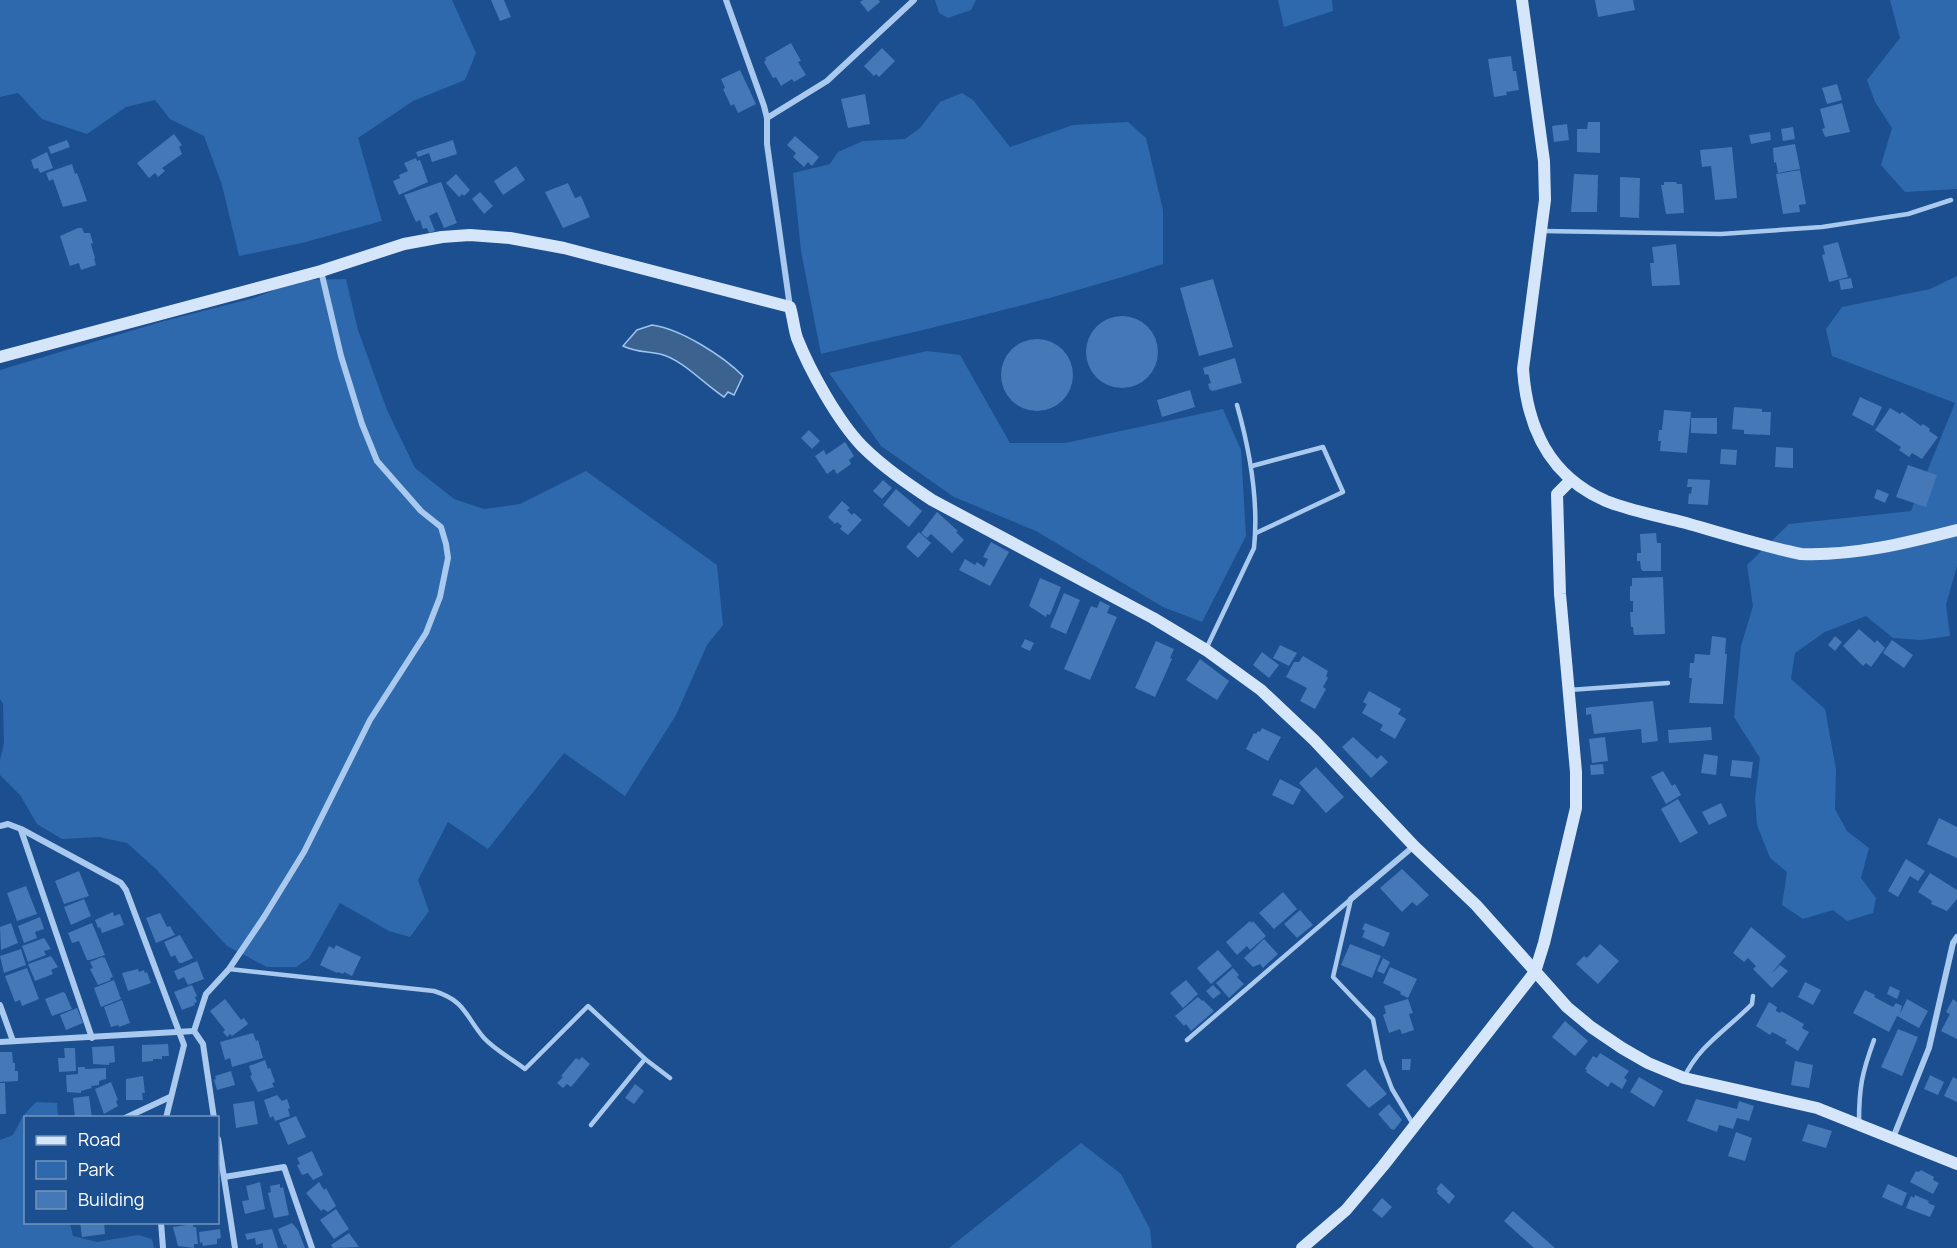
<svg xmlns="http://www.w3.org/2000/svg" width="1957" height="1248" viewBox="0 0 1957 1248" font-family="Manrope,sans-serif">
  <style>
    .green { fill: #2e69ad }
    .water { fill: #3c6290; stroke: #9cc4f0; stroke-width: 1.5 }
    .building { fill: #4478b7 }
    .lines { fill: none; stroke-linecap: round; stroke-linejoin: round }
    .lane { stroke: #a9c9ee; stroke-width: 4.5 }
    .street { stroke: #a9c9ee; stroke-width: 6 }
    .secondary { stroke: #d6e6fa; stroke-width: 12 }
  </style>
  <rect width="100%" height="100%" fill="#1b4f8f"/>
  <g class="green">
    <polygon points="0,0 452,0 476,53 465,80 413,101 358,138 382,221 302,243 239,256 222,185 204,136 170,119 155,100 126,107 87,134 42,119 18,93 0,97"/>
    <polygon points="935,0 976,0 971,10 948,18 939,13"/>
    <polygon points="1278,0 1332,0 1333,11 1284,27"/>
    <polygon points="1890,0 1957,0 1957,189 1905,192 1881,165 1892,128 1875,102 1867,80 1900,38"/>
    <path d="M962 93 973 100 1010 147 1073 125 1128 122 1146 138 1163 210V264C1051 301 936 327 821 354L801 251 793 173 830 164 838 152 863 141 905 139 920 128 940 102Z"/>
    <polygon points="1957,276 1957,566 1946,605 1950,636 1921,640 1893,638 1866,616 1825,632 1795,653 1791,679 1825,709 1836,769 1835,809 1847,831 1869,848 1861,878 1876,898 1873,913 1847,921 1833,910 1803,919 1782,905 1787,872 1770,858 1757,825 1755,798 1760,758 1734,717 1741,646 1753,606 1747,565 1789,524 1911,511 1955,403 1832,356 1826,329 1842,307 1930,289"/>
    <polygon points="346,279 358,330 387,410 415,468 454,499 484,509 520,504 586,471 717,565 723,625 707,645 676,715 625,796 564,753 488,849 448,822 418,880 429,911 410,937 389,931 340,903 309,958 296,967 267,967 227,946 156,869 127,843 99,837 62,839 37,824 20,795 0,775 0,760 4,743 3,704 0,699 0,370 164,321 254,298 300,280"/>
    <polygon points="927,351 960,355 1010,443 1065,443 1223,409 1241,450 1246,536 1202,622 1163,607 1036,531 954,497 881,446 829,373"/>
    <polygon points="36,1102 57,1103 58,1117 26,1118 26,1222 70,1223 73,1236 97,1242 138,1235 152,1239 154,1248 0,1248 0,1140 13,1135 23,1116"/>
    <polygon points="1081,1143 1121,1174 1150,1229 1152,1248 949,1248"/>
  </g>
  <path class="water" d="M652 325C681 329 723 356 743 376L734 395 728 392 724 397C705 385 682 359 660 354 646 351 638 353 623 346L637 330Z"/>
  <g class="building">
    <polygon points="491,0 504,0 511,17 500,21"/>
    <polygon points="863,0 879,0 880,2 868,12 860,2"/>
    <polygon points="1595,0 1633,0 1635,10 1598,17"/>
    <polygon points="791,43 801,61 798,62 806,75 794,82 792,79 781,86 776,77 773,78 764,62 766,60 765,58"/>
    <polygon points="882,48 895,61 879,77 876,74 874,76 864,66"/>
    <polygon points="1511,56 1513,71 1516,71 1519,90 1506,92 1507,95 1494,97 1488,59"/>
    <polygon points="740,70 756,104 738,113 734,104 731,106 723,89 725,88 721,79"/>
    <polygon points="1837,84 1842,100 1827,104 1822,88"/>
    <polygon points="865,94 870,124 848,128 841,99"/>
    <polygon points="1842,103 1850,132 1825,137 1822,129 1825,128 1820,109"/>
    <polygon points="1588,122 1600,122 1600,153 1577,152 1577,129 1587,129"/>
    <polygon points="1567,124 1569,140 1554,142 1552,126"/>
    <polygon points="1793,127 1795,139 1783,141 1781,129"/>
    <polygon points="1770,132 1771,140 1751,144 1749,135"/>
    <polygon points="174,134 182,145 179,147 182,154 162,168 165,171 158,177 155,173 149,178 137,163"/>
    <polygon points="795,136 819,157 812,166 808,162 804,167 793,157 796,153 787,145"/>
    <polygon points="67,140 70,147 51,154 48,147"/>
    <polygon points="453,140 457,154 432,162 429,153 418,157 416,152"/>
    <polygon points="1795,144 1800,169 1778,173 1776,162 1774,163 1773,148"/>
    <polygon points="1732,147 1737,198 1715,200 1711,166 1702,167 1700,150"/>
    <polygon points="47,152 53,168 40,173 38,168 34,169 31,160"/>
    <polygon points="416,158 417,161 420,160 428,182 399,195 393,181 400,178 399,175 408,171 404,163"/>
    <polygon points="72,164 75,174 77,173 87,201 63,207 53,179 49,181 46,173"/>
    <polygon points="516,166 525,180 503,195 494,181"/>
    <polygon points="1800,170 1806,204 1799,205 1800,212 1783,214 1776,174"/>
    <polygon points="456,174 470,190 464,196 462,194 459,197 446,183"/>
    <polygon points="1574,174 1598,175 1597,212 1571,212"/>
    <polygon points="1620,177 1640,178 1639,218 1620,217"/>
    <polygon points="441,182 457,223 444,228 437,212 429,216 435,231 429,233 427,228 423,229 420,220 416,222 404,195"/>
    <polygon points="1664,182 1676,182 1677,184 1682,184 1684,213 1666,214 1661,185 1664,185"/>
    <polygon points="568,183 575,198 581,196 590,217 563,228 545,192"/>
    <polygon points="480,192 493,206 484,214 472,199"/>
    <polygon points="78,228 82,228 84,233 90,233 93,243 91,244 95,258 94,259 96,265 81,270 79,263 70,266 60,236"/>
    <polygon points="1838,242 1848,277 1829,282 1822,255 1825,254 1823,246"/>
    <polygon points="1676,244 1680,285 1652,286 1650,263 1654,263 1652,247"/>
    <polygon points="1851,278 1853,288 1841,290 1839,280"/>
    <polygon points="1213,279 1233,347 1199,356 1180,288"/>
    <circle cx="1122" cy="352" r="36"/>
    <circle cx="1037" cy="375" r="36"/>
    <polygon points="1235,358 1242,383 1213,391 1210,390 1208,384 1211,383 1208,374 1205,375 1203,368"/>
    <polygon points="1190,390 1195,407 1162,417 1157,400"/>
    <polygon points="1860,397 1882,407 1873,426 1852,415"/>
    <polygon points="1734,407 1762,409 1762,412 1771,412 1770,435 1744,434 1744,430 1732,429"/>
    <polygon points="1890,408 1900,414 1902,412 1921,426 1923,424 1930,429 1929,431 1938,437 1922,459 1912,453 1909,457 1899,450 1901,447 1875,430"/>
    <polygon points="1664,410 1691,412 1687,453 1660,451 1661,441 1658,441 1659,430 1662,430"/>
    <polygon points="1691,418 1717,418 1717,434 1691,433"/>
    <polygon points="809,430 820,441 812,449 801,438"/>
    <polygon points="845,442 854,456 849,460 851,464 837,474 834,469 827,474 815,456 824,450 826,455"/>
    <polygon points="1776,447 1793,448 1793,468 1775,467"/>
    <polygon points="1721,449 1737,450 1736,465 1720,464"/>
    <polygon points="1908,465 1937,475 1926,507 1896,497"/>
    <polygon points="1688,479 1710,480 1708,505 1688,504 1689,493 1691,494 1692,487 1687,487"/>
    <polygon points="883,480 892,488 882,499 873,491"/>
    <polygon points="896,489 922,511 909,527 883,505"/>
    <polygon points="1877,489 1889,494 1885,503 1874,498"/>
    <polygon points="842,501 850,508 847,510 852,515 854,513 862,520 848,535 840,529 842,526 837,522 835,524 828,517"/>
    <polygon points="937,512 958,531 956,532 964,540 952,553 931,534 927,538 921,533"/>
    <polygon points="919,532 931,543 918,558 906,547"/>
    <polygon points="1656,533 1657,543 1661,543 1661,571 1643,571 1641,569 1640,561 1637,561 1637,553 1641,553 1640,534"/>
    <polygon points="991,542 1009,552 990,586 959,570 965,559 975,565 977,562 984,567 988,559 983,557"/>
    <polygon points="1663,577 1665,634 1634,635 1633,627 1631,627 1630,612 1633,612 1633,601 1630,601 1630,586 1632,586 1632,578"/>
    <polygon points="1040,578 1061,587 1050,615 1047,614 1046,617 1029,606"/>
    <polygon points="1064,593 1080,600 1066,634 1050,627"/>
    <polygon points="1100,601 1110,606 1107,613 1117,617 1090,680 1064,669 1091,606 1097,608"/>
    <polygon points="1859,629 1875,643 1877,640 1885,648 1871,667 1866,663 1863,666 1843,646"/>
    <polygon points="1712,636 1726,638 1725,654 1727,654 1723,704 1689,703 1692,678 1689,678 1690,663 1694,663 1695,654 1710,655"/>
    <polygon points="1835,636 1842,642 1835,651 1828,645"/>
    <polygon points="1025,639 1034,643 1030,651 1021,647"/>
    <polygon points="1892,640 1913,655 1904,668 1883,653"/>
    <polygon points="1156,641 1174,649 1170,658 1172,659 1155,697 1135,688"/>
    <polygon points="1280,645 1297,653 1289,666 1273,658"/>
    <polygon points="1262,652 1279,665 1269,678 1253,665"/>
    <polygon points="1303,656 1328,671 1326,676 1328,678 1323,687 1326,689 1315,709 1300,701 1307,688 1286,677 1294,662 1299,662"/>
    <polygon points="1200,659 1229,681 1217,700 1186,680"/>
    <polygon points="1369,691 1401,709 1398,714 1406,719 1395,739 1380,730 1383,725 1362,713 1367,704 1363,702"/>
    <polygon points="1653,701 1658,741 1642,743 1641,729 1594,734 1591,714 1586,715 1586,708 1591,707"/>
    <polygon points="1711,727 1712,740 1669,743 1668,730"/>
    <polygon points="1262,728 1281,737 1268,761 1246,749 1254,733 1256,734 1258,731 1260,732"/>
    <polygon points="1353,737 1377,759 1381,755 1388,762 1371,778 1342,747"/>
    <polygon points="1605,737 1608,761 1592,763 1589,739"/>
    <polygon points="1704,754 1718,756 1716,775 1701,773"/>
    <polygon points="1732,760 1753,762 1751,778 1730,776"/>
    <polygon points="1603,764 1604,774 1591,775 1590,765"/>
    <polygon points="1316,767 1344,797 1326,813 1299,783"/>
    <polygon points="1663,771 1672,786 1675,784 1681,795 1666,804 1651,777"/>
    <polygon points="1280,779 1301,790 1293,805 1272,795"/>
    <polygon points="1678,799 1698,833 1680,843 1661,809"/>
    <polygon points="1721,803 1727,816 1709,825 1702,812"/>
    <polygon points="1939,818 1957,827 1957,858 1927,844"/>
    <polygon points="1906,859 1925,871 1918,881 1910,876 1898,897 1888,891"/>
    <polygon points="1402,869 1429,895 1417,906 1412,902 1402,912 1380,888"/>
    <polygon points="79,871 89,896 64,904 55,881"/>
    <polygon points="1930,873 1957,890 1957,899 1947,911 1931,904 1932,901 1918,892"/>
    <polygon points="26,886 37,914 17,921 7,893"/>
    <polygon points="1283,892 1297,909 1274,929 1259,913"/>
    <polygon points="84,899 91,916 71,925 64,907"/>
    <polygon points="1300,910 1313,925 1297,938 1284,924"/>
    <polygon points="113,912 114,916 120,914 124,925 102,933 100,927 98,928 95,920"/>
    <polygon points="160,913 167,927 170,926 175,935 156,943 146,918"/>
    <polygon points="40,917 44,929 35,932 37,938 24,943 18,926"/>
    <polygon points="1250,921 1252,923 1253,921 1266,936 1250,950 1247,946 1237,955 1226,942"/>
    <polygon points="11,923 18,943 1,950 0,927"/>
    <polygon points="92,923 105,955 90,960 87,960 79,941 72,943 68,933"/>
    <polygon points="1365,923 1390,933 1384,947 1362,937 1365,931 1362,929"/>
    <polygon points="1751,927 1786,956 1771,974 1780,965 1788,971 1772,988 1753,969 1756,966 1748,958 1744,962 1733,953"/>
    <polygon points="180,935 193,958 182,963 179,963 175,955 171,957 164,942"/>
    <polygon points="44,938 51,949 44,951 46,955 28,962 22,946"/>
    <polygon points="1264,939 1278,954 1263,968 1260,964 1253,967 1244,958"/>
    <polygon points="1350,944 1381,956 1372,978 1341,965"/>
    <polygon points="1600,944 1619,961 1598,984 1576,964 1584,956 1587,958"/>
    <polygon points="336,945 361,957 352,976 344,972 343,974 338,972 337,973 320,965 329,946 334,949"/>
    <polygon points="21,949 26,965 4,973 0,956"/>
    <polygon points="1218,950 1232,966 1211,984 1197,968"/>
    <polygon points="51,956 58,967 51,970 53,974 35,981 28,964"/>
    <polygon points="102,957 105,958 113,977 110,978 111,980 98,985 90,969 93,968 90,962"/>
    <polygon points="1383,958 1390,962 1384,974 1377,971"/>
    <polygon points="197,961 204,979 188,985 184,977 178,980 174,971"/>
    <polygon points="1390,967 1417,979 1408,998 1400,994 1401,992 1383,983"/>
    <polygon points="27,968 39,999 22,1006 20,1000 15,1002 5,976"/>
    <polygon points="1233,968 1239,975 1237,977 1244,984 1229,998 1216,983"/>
    <polygon points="138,969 139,972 144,970 145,973 147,972 151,983 128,991 122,973"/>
    <polygon points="114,980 121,999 101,1007 94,988"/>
    <polygon points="1186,980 1198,994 1183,1008 1170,993"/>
    <polygon points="1805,982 1821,990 1813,1005 1798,997"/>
    <polygon points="192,985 197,996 195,997 197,1002 194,1003 195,1005 182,1010 174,992"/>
    <polygon points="1213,985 1221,993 1213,999 1206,991"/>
    <polygon points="1890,986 1900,991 1897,999 1887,994"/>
    <polygon points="1865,990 1875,995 1874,997 1893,1007 1896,1003 1902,1006 1900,1014 1907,999 1928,1011 1919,1028 1897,1016 1889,1032 1853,1013"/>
    <polygon points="63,992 65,993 72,1009 52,1016 45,999"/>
    <polygon points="1198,997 1202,1001 1203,1000 1214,1011 1191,1031 1186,1024 1184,1026 1175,1016"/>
    <polygon points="225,999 241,1020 244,1018 248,1024 232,1036 230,1034 227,1037 223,1032 225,1030 210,1011"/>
    <polygon points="1408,999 1413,1013 1409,1014 1414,1030 1402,1034 1400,1029 1389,1033 1383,1015 1386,1013 1384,1006"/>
    <polygon points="1953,999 1957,1002 1957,1039 1941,1031 1950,1014 1946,1012"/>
    <polygon points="122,1000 130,1023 119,1027 118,1025 111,1027 104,1007"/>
    <polygon points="1769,1002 1777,1007 1776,1011 1780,1013 1781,1011 1804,1024 1802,1028 1809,1032 1798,1051 1785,1043 1787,1040 1772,1032 1770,1035 1756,1026"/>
    <polygon points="77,1008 83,1023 66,1030 60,1015"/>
    <polygon points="1565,1021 1588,1041 1575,1056 1552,1037"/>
    <polygon points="1898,1029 1918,1037 1902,1076 1881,1067"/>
    <polygon points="253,1033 256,1041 258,1040 263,1058 232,1067 230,1058 225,1060 220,1042"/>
    <polygon points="168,1044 169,1056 162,1056 162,1059 153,1059 153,1061 142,1062 142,1045"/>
    <polygon points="114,1046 115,1062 109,1063 109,1065 93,1064 92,1047"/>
    <polygon points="64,1048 75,1048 76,1071 59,1072 58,1058 65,1058"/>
    <polygon points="0,1052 12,1052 13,1063 15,1063 15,1071 18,1071 18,1081 0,1082"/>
    <polygon points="1600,1053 1629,1071 1624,1078 1627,1080 1622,1089 1611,1082 1608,1087 1586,1072 1587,1070 1585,1069 1593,1056 1597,1058"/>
    <polygon points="582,1057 590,1064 571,1087 567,1084 563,1088 557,1083 563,1077 561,1076 576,1058 579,1060"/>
    <polygon points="1402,1059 1411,1059 1410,1070 1402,1070"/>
    <polygon points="265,1060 268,1069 270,1068 275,1082 272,1083 274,1087 258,1092 250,1076 252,1075 249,1066"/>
    <polygon points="1795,1061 1813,1065 1809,1088 1791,1085"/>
    <polygon points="78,1067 85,1067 85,1069 106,1068 106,1079 99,1081 99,1085 91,1086 92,1088 81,1091 81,1093 67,1092 66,1075 78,1074"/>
    <polygon points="1365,1069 1387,1094 1369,1108 1346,1085"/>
    <polygon points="231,1071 235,1085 217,1090 214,1080 216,1079 215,1076"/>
    <polygon points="1930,1075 1944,1082 1938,1095 1924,1089"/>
    <polygon points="143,1076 145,1093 142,1093 143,1100 126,1100 126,1079"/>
    <polygon points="1639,1077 1663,1091 1654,1107 1630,1092"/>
    <polygon points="1953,1077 1957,1079 1957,1102 1944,1096"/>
    <polygon points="111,1082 118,1100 116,1101 118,1106 104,1114 95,1089"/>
    <polygon points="0,1083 5,1083 6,1114 0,1114"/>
    <polygon points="635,1084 644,1091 634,1104 625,1098"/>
    <polygon points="277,1095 282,1101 287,1099 290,1108 288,1109 290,1116 275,1121 273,1116 270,1118 264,1100"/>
    <polygon points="89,1096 92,1118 75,1118 73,1098"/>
    <polygon points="1696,1099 1737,1109 1739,1101 1754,1106 1749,1121 1737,1118 1733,1129 1719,1125 1717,1132 1687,1121"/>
    <polygon points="254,1101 258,1124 236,1128 233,1104"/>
    <polygon points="1389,1104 1402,1120 1394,1130 1391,1129 1378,1114"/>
    <polygon points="296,1116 306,1137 288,1145 279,1123"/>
    <polygon points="1808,1124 1832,1131 1826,1148 1802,1141"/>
    <polygon points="1736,1132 1752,1138 1745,1161 1728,1156"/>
    <polygon points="312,1151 323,1175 313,1180 308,1173 302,1175 297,1165 300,1164 297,1158"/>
    <polygon points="1921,1170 1934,1177 1933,1180 1939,1183 1933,1194 1910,1182 1916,1171 1919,1172"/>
    <polygon points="260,1182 265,1209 245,1214 242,1201 249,1200 246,1186"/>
    <polygon points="319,1182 324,1190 326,1188 336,1206 328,1212 323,1209 321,1211 306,1193"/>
    <polygon points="1441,1183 1455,1196 1449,1204 1437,1193 1438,1191 1436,1189"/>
    <polygon points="280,1184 280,1188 283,1187 289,1215 274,1218 268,1193 271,1192 270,1186"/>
    <polygon points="1888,1184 1907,1193 1902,1206 1882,1197"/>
    <polygon points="1915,1195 1929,1201 1928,1203 1935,1206 1930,1217 1906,1208 1911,1196 1914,1198"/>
    <polygon points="1382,1198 1392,1207 1382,1218 1372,1210"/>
    <polygon points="336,1209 349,1229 334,1239 320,1220"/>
    <polygon points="1513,1211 1555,1248 1534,1248 1504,1221"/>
    <polygon points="80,1222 104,1222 105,1234 82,1237"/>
    <polygon points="292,1223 298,1230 305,1248 287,1248 286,1244 284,1245 278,1229"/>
    <polygon points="193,1224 193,1227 196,1227 198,1244 194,1244 194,1248 178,1246 173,1227"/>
    <polygon points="220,1229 221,1238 217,1239 217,1244 203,1246 202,1242 200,1243 199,1232"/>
    <polygon points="272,1229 278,1248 263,1248 263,1243 256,1245 255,1238 247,1240 245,1234"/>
    <polygon points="349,1233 359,1247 333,1248 331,1245"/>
  </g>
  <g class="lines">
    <g class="lane">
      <polyline points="1543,231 1721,234 1822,227 1908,214 1951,200"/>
      <polyline points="1252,466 1323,447 1343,492 1256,533"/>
      <path d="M1207 647 1254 548C1259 500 1250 451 1237 405"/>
      <polyline points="1569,690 1668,683"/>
      <polyline points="1351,899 1333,977 1373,1019 1381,1060 1392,1089 1413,1124"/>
      <path d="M229 969 434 991C466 1001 465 1016 484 1038 495 1050 512 1059 525 1069L588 1006 645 1059 670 1078"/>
      <polyline points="1187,1040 1351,899"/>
      <path d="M1684 1078C1698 1046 1729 1028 1752 1004L1753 996"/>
      <path d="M1859 1122C1859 1087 1862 1073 1874 1040"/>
      <polyline points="591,1125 645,1059"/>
    </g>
    <g class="street">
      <polyline points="726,0 764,106 767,118 767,144 790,307"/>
      <polyline points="767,118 827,81 914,0"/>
      <polyline points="0,826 8,824 21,829 121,883 126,890 184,1045 166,1118"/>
      <polyline points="21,830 92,1038"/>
      <polyline points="1351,899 1414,846"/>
      <polyline points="0,1005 13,1041"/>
      <polyline points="194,1031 203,1044 214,1118"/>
      <polyline points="0,1042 194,1031 206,994 229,969 264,917 304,852 370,720 426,633 440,597 448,558 446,544 441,527 421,511 377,461 362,424 341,356 321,271"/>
      <polyline points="125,1118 170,1097"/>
      <polyline points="1893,1138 1929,1048 1953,943 1957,937"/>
      <polyline points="218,1139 235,1248"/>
      <polyline points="224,1177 284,1167 312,1248"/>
      <polyline points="161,1222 163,1248"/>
    </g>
    <g class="secondary">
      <path d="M1522 0 1544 161 1545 200 1523 369C1527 428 1549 476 1606 501 1631 511 1660 516 1686 523 1724 534 1762 546 1801 554 1854 556 1906 543 1957 530"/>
      <path d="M0 357 321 271 404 244 442 237 470 235 510 238 564 248 790 307C793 317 794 329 797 338 810 371 838 421 862 446 883 467 908 484 932 500L1153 618 1206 650 1261 690 1314 740 1414 846 1476 905 1567 1007 1591 1027 1622 1048 1648 1063 1684 1078 1817 1108 1957 1164"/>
      <polyline points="1302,1248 1346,1210 1383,1166 1535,972 1544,943 1576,808 1576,772 1560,594 1557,494 1571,480"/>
    </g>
  </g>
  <rect x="24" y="1116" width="195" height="108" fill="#1b4f8f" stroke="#7695bc" stroke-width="1.5"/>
  <rect x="36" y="1136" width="30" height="9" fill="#d6e6fa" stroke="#7695bc" stroke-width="1.5"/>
  <text x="78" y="1146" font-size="18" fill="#ffffff">Road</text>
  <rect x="36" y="1161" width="30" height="18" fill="#2e69ad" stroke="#7695bc" stroke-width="1.5"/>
  <text x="78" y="1176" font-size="18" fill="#ffffff">Park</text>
  <rect x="36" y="1191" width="30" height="18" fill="#4478b7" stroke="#7695bc" stroke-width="1.5"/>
  <text x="78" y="1206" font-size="18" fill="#ffffff">Building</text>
</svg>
